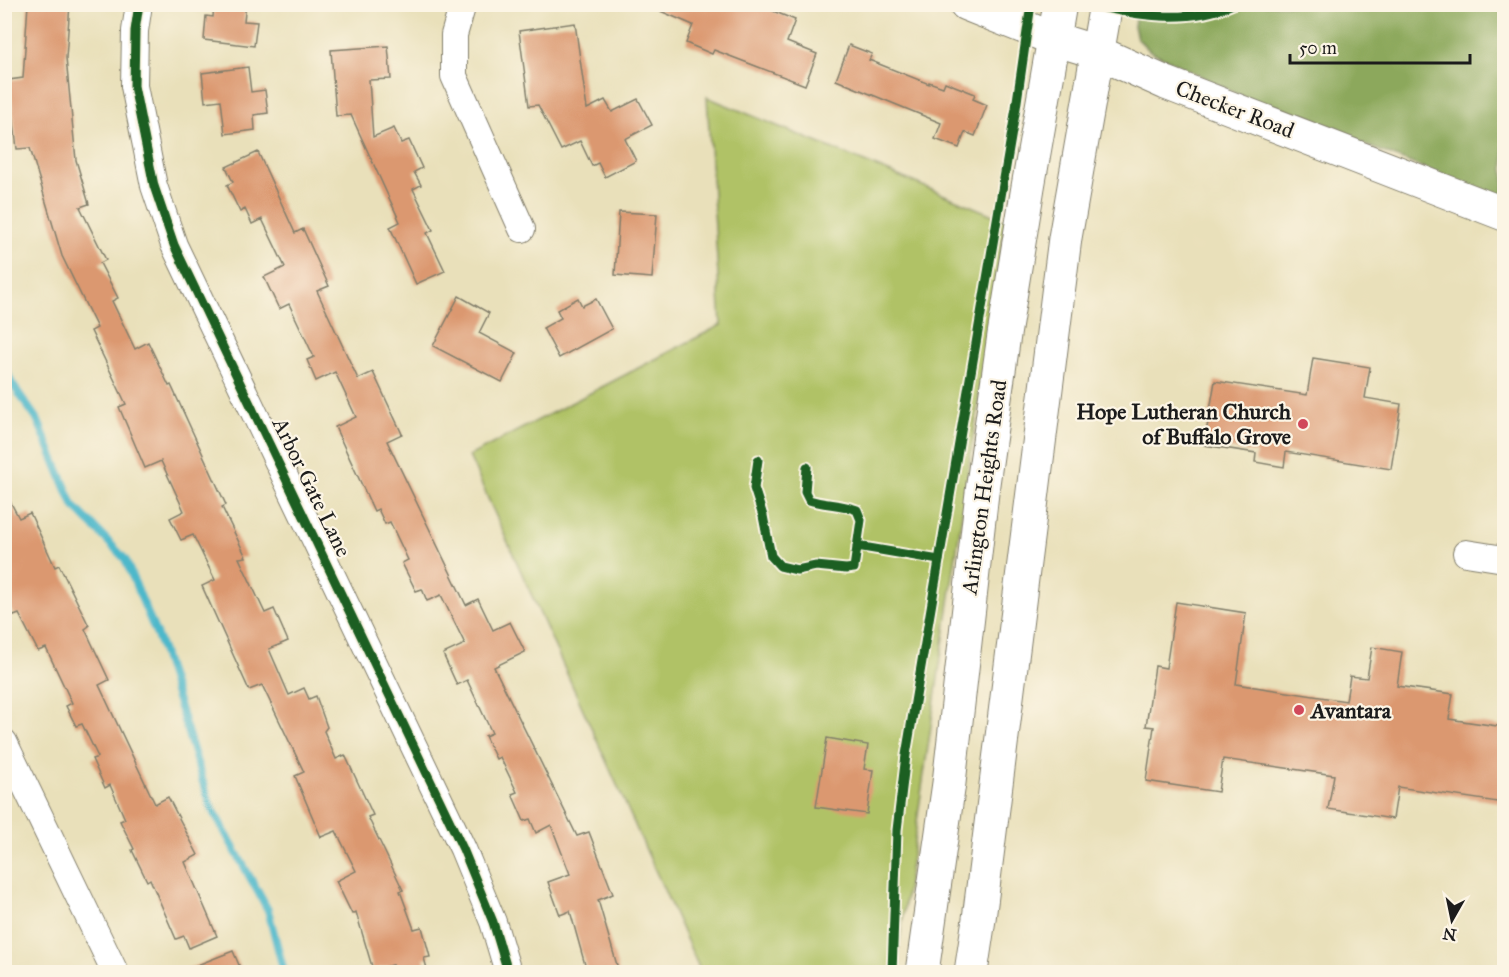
<svg xmlns="http://www.w3.org/2000/svg" width="1509" height="977" viewBox="0 0 1509 977" font-family="'IM FELL Great Primer',serif">
  <style>
    .green { fill: #b0c266; stroke: #666f41; stroke-width: 1.5 }
    .forest { fill: #8ca85b; stroke: #54623c; stroke-width: 1.5 }
    .lines { fill: none; stroke-linecap: round; stroke-linejoin: round }
    .stream { stroke: #4db8ca; stroke-width: 8 }
    .building { fill: #db9870 }
    .street-casing { stroke: #827e6b; stroke-width: 28 }
    .secondary-casing { stroke: #827e6b; stroke-width: 35 }
    .street { stroke: #fff; stroke-width: 26 }
    .secondary { stroke: #fff; stroke-width: 33 }
    .cycleway-casing { stroke: #fcf5e5; stroke-width: 13 }
    .cycleway { stroke: #1b5e20; stroke-width: 9 }
    .poi-dot { fill: #d1495b; stroke: #fcf5e5; stroke-width: 2 }
    .labels { text-anchor: middle; dominant-baseline: central; stroke-width: 4.5; stroke-linejoin: round; paint-order: stroke }
    .street-label { font-size: 22px; fill: #1c1c1c; stroke: #fcf5e5 }
    .poi-label { font-size: 22px; font-weight: bold; fill: #1c1c1c; stroke: #fcf5e5; text-anchor: end }
  </style>
  <rect width="100%" height="100%" fill="#fcf5e5"/>
  <filter id="ink" filterUnits="userSpaceOnUse"><feTurbulence type="fractalNoise" baseFrequency=".0167" numOctaves="2"/><feDisplacementMap in="SourceGraphic" scale="12" xChannelSelector="R" yChannelSelector="G"/><feConvolveMatrix kernelMatrix="1 2 1 2 8 2 1 2 1" color-interpolation-filters="sRGB"/></filter>
  <filter id="wash" filterUnits="userSpaceOnUse"><feTurbulence type="fractalNoise" baseFrequency=".008" numOctaves="4" result="noise"/><feDisplacementMap in="SourceGraphic" scale="24" xChannelSelector="R" yChannelSelector="G"/><feGaussianBlur stdDeviation="1.35" result="paint"/><feColorMatrix in="noise" values="0 0 0 0 0 0 0 0 0 0 0 0 0 0 0 0 0 1.4 0 .05"/><feComposite in="paint" operator="in"/></filter>
  <g filter="url(#wash)">
    <rect width="100%" height="100%" fill="#e9e0ba"/>
    <polygon class="green" points="707,97 1005,220 895,972 701,972 469,456 721,325"/>
    <polygon class="forest" points="1137,5 1504,5 1504,200 1239,95 1150,51 1137,38 1134,26"/>
    <g class="lines">
      <polyline class="stream" points="4,364 11,382 38,421 73,505 125,559 160,643 210,805 268,910 284,972"/>
    </g>
    <g id="blocks">
      <g class="building">
        <polygon points="28,4 70,4 66,58 76,160 89,204 80,207 106,260 100,263 118,298 112,301 135,349 148,342 169,386 171,385 226,505 222,507 246,557 239,558 265,613 274,609 288,641 269,649 289,695 304,688 309,699 316,696 327,727 324,731 336,759 345,755 373,815 368,817 403,890 400,891 414,929 422,927 430,957 424,958 428,972 395,972 393,965 373,970 356,912 352,914 336,881 356,871 336,831 321,837 295,776 304,772 262,685 249,690 202,586 215,580 193,535 181,540 170,518 184,511 161,461 145,468 119,407 126,404 91,331 97,328 62,256 30,148 17,149 9,80 23,78"/>
        <polygon points="214,4 246,4 244,21 257,22 254,46 204,40 206,16 213,17"/>
        <polygon points="644,4 756,4 795,20 787,42 817,54 805,85 714,50 712,54 686,43 693,25"/>
        <polygon points="575,23 587,109 605,100 612,112 638,99 652,125 625,139 636,161 605,177 598,163 592,166 580,141 561,150 538,105 529,106 519,31"/>
        <polygon points="849,45 872,54 869,60 929,84 929,82 943,87 945,82 975,94 973,99 987,105 975,136 965,132 959,148 935,139 941,123 836,80"/>
        <polygon points="388,46 391,79 369,80 373,137 394,128 401,143 409,140 422,168 414,172 421,185 413,189 433,230 427,233 445,271 416,284 390,227 400,222 351,115 336,116 331,50"/>
        <polygon points="248,67 251,92 265,90 268,113 254,115 255,130 225,134 221,100 205,102 202,73"/>
        <polygon points="258,152 295,233 303,229 329,286 317,291 358,379 373,372 402,434 387,441 466,605 478,599 493,630 510,622 525,652 494,667 577,836 589,832 613,894 598,900 619,972 587,972 570,911 560,915 548,882 570,874 551,825 536,833 530,819 524,821 512,794 517,792 500,757 496,759 485,736 492,733 467,680 457,685 443,654 465,644 441,595 427,601 422,589 416,591 402,563 408,560 390,522 385,524 378,509 374,511 335,427 356,417 335,372 316,381 307,360 314,357 289,304 279,309 264,277 285,267 262,219 252,224 245,209 240,212 227,185 233,182 226,167"/>
        <polygon points="619,212 657,214 652,278 615,275"/>
        <polygon points="459,296 489,313 479,333 517,353 502,382 433,346"/>
        <polygon points="578,298 582,306 596,299 612,329 559,358 543,328 561,318 557,310"/>
        <polygon points="1313,358 1370,367 1365,398 1401,404 1391,469 1286,452 1284,467 1255,462 1256,453 1204,445 1215,381 1307,395"/>
        <polygon points="4,490 19,518 30,513 55,567 59,565 89,626 85,629 109,680 99,685 155,804 168,797 198,855 185,862 217,936 189,948 184,936 176,939 150,879 147,881 132,850 134,849 120,821 125,819 110,785 105,788 92,759 98,757 82,724 76,726 66,706 72,703 46,648 38,651 19,614 14,616 4,596"/>
        <polygon points="1176,602 1246,613 1236,684 1346,701 1350,676 1367,678 1372,647 1402,652 1397,686 1453,694 1449,719 1504,727 1504,803 1398,787 1393,819 1328,809 1334,775 1223,759 1218,792 1146,781 1154,727 1146,726 1155,666 1166,668"/>
        <polygon points="827,738 868,745 864,769 873,770 867,814 816,807"/>
        <polygon points="233,951 242,972 183,972 182,971"/>
      </g>
    </g>
  </g>
  <g filter="url(#ink)">
    <use href="#blocks" fill-opacity="0" stroke="#827e6b" stroke-width="1.5"/>
    <g class="lines">
      <defs>
        <g id="street">
          <polyline points="139,4 135,31 134,86 154,186 174,245 463,849 493,922 508,972"/>
          <polyline points="463,4 454,35 454,76 522,229"/>
          <polyline points="1466,553 1504,559"/>
          <polyline points="4,742 115,972"/>
        </g>
        <g id="secondary">
          <polyline points="966,4 1054,39 1097,52 1166,83 1504,214"/>
          <polyline points="922,972 949,783 983,484 1004,335 1028,187 1060,4"/>
          <polyline points="971,972 979,919 1065,238 1106,4"/>
        </g>
      </defs>
      <use href="#street" class="street-casing"/>
      <use href="#secondary" class="secondary-casing"/>
      <use href="#street" class="street"/>
      <use href="#secondary" class="secondary"/>
      <defs>
        <g id="cycleway">
          <polyline points="139,4 135,31 134,86 154,186 174,245 463,849 493,922 508,972"/>
          <path d="M1088 4C1135 15 1187 25 1233 4"/>
          <path d="M758 460 754 488 763 516 771 556 780 566 797 570 816 566 846 569 854 568 861 520 857 510C842 504 825 505 809 500L805 492 807 467"/>
          <polyline points="857,546 939,560"/>
          <polyline points="892,972 897,830 906,755 1016,108 1031,4"/>
        </g>
      </defs>
      <use href="#cycleway" class="cycleway-casing"/>
      <use href="#cycleway" class="cycleway"/>
    </g>
  </g>
  <g class="poi-dot">
    <circle cx="1303" cy="424" r="6"/>
    <circle cx="1299" cy="710" r="6"/>
  </g>
  <g class="labels">
    <g class="street-label">
      <text transform="translate(1235 109) rotate(21)">Checker Road</text>
      <text transform="translate(312 487) rotate(64)">Arbor Gate Lane</text>
      <text transform="translate(984 487) rotate(-82)">Arlington Heights Road</text>
    </g>
    <g class="poi-label">
      <text x="1291" y="411">Hope Lutheran Church<tspan x="1291" dy="25">of Buffalo Grove</tspan></text>
      <text x="1311" y="710" text-anchor="start">Avantara</text>
    </g>
  </g>
  <rect width="1509" height="977" fill="none" stroke="#fcf5e5" stroke-width="24"/>
  <g transform="translate(1452 920) rotate(189)" stroke="#fcf5e5" stroke-width="4.5" paint-order="stroke">
  <path d="M0-4.5L10 22L0 15L-10 22Z" fill="#1c1c1c"/>
  <text y="-9" font-size="16" font-weight="bold" text-anchor="middle" fill="#1c1c1c">N</text>
  </g>
  <path d="M1290 54v9h180v-9" fill="none" stroke="#1c1c1c" stroke-width="3"/>
  <text x="1299" y="54" font-size="18" fill="#1c1c1c" stroke="#fcf5e5" stroke-width="4.5" paint-order="stroke">50 m</text>
</svg>
